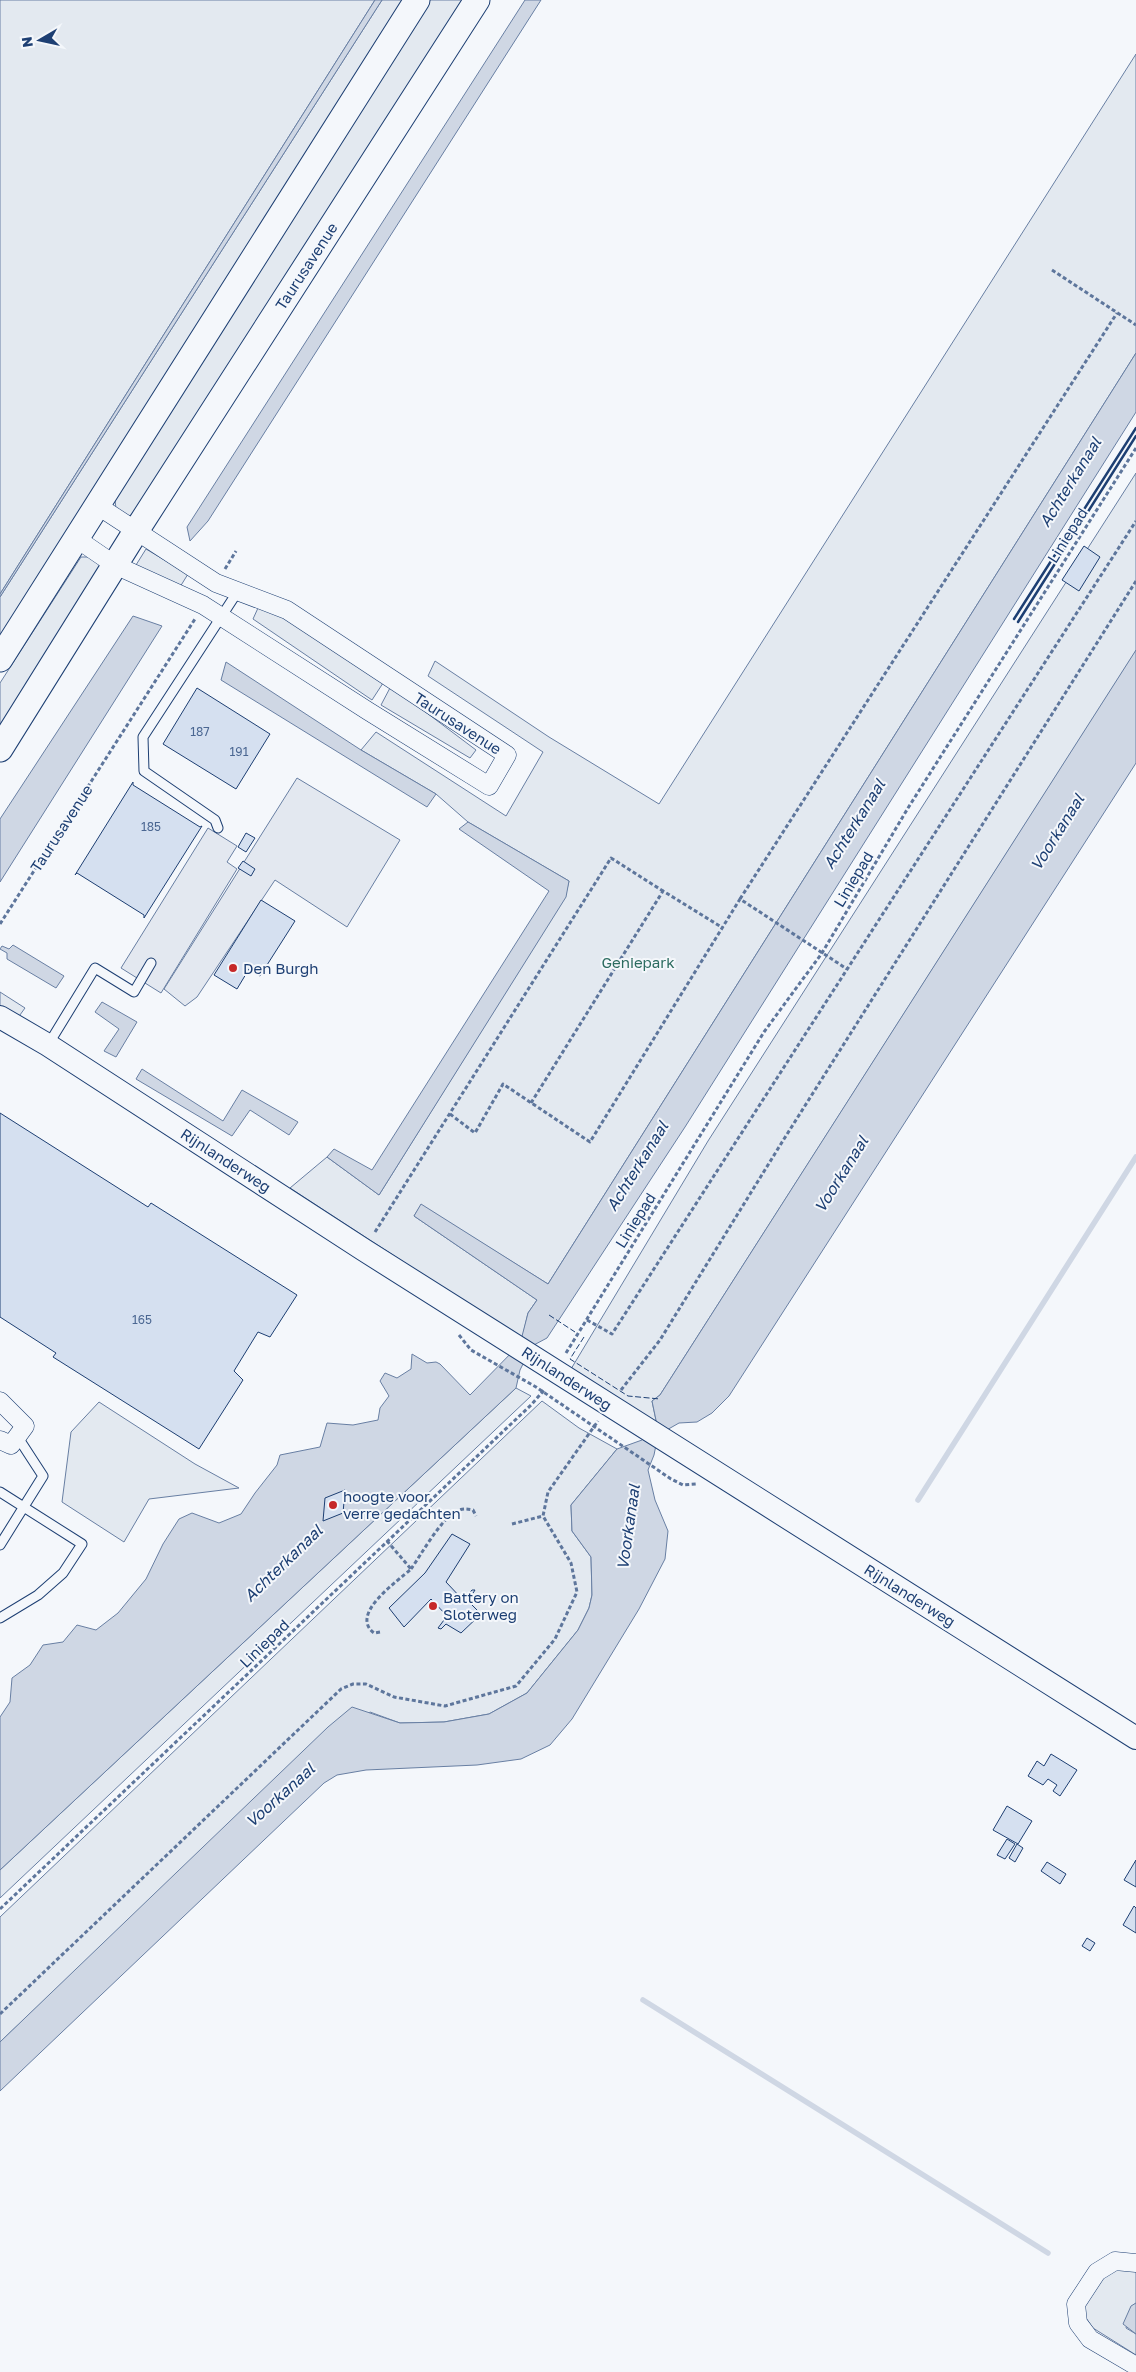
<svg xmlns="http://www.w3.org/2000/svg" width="1136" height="2372" viewBox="0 0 1136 2372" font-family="'Golos Text',sans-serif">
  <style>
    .green { fill: #e3e9f0; stroke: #687fa3 }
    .parking { fill: #e3e8f0; stroke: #687fa3 }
    .water { fill: #cfd7e4; stroke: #687fa3 }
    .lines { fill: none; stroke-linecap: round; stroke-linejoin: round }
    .stream { stroke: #cfd7e4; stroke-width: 5.5 }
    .building { fill: #d5e0f0; stroke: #1d3f73 }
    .service-casing { stroke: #1d3f73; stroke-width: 11 }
    .minor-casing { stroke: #1d3f73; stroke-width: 19 }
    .tertiary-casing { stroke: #1d3f73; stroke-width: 24 }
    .secondary-casing { stroke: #1d3f73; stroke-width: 27 }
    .path { stroke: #5e769c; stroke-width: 3; stroke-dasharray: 4 2.5; stroke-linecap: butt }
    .service { stroke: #f4f7fb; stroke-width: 9 }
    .minor { stroke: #f4f7fb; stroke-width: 18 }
    .tertiary { stroke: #f4f7fb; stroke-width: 22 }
    .secondary { stroke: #f4f7fb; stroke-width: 25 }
    .fence { stroke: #1d3f73; stroke-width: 1; stroke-dasharray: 6 2.5; stroke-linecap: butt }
    .wall { stroke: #1d3f73; stroke-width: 2.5 }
    .poi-dot { fill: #c62828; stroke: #f4f7fb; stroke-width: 2 }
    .labels { text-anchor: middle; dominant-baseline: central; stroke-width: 4; stroke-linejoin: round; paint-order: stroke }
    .number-label { font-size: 12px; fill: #4b6792 }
    .street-label { font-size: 15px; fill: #1d3f73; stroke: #f4f7fb }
    .park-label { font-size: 15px; fill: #2c6c60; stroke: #f4f7fb }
    .poi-label { font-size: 15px; fill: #1d3f73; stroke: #f4f7fb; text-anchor: start }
    .water-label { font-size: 16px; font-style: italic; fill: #1d3f73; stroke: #f4f7fb }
  </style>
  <rect width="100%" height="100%" fill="#f4f7fb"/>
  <g class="green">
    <polygon points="0,0 375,0 0,594"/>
    <polygon points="382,0 403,0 0,637 0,597"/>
    <polygon points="430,0 464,0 138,513 125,517 116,509 115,500"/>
    <polygon points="1136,54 1136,353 548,1284 421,1205 414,1216 537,1300 528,1313 522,1339 290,1188 327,1157 379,1195 565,897 569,881 468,822 436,794 361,750 376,732 506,816 543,752 428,676 435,661 549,737 659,804"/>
    <polygon points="1136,473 1136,651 660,1395 652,1401 657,1425 571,1369 708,1141"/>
    <polygon points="146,549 188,574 180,587 136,565"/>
    <polygon points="81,557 93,557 99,562 101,571 0,735 0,683"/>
    <polygon points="258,608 283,617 385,680 372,700 253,619"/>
    <polygon points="391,686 476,750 470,758 381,705"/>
    <polygon points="0,992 25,1008 17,1019 0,1008"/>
    <polygon points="516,1388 531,1396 0,1898 0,1870"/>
    <polygon points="542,1401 579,1428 617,1449 571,1505 572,1531 591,1557 592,1595 589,1608 578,1630 527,1693 489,1714 444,1722 400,1723 370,1712 146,1904 0,2042 0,1917"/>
    <polygon points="99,1402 195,1464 239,1488 149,1499 124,1542 62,1502 71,1432"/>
    <polygon points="1136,2268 1136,2303 1131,2307 1126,2328 1136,2334 1136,2355 1093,2328 1084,2315 1083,2303 1109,2271"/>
  </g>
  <g class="parking">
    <polygon points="297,778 400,840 347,927 275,880 197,997 185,1006 164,989"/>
    <polygon points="208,828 237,846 227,862 237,869 161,993 121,968"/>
  </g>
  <g class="water">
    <polygon points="375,0 382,0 0,597 0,594"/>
    <polygon points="525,0 541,0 208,521 190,541 187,527"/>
    <polygon points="1136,353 1136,412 685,1127 547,1338 532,1346 520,1370 516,1388 0,1870 0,1717 10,1702 12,1678 30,1665 43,1645 63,1642 77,1625 96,1630 118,1613 146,1579 163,1544 179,1519 192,1513 219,1523 241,1514 255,1493 277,1465 280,1455 320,1447 327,1423 353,1425 378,1420 380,1408 389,1396 380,1381 385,1373 397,1378 411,1369 412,1354 427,1363 436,1362 440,1364 470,1395 520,1344 528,1313 537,1300 414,1216 421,1204 548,1284"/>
    <polygon points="133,616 162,626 0,882 0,819"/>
    <polygon points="1136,650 1136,763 729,1396 712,1413 697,1422 679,1423 665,1431 656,1445 654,1455 648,1470 655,1500 668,1531 665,1559 639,1609 572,1719 550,1745 521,1759 477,1765 366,1770 337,1775 324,1783 0,2091 0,2042 328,1727 352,1707 400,1723 444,1722 489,1714 527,1693 578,1630 589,1608 592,1595 591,1557 572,1531 571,1505 617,1449 642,1440 657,1425 652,1401 660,1395"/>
    <polygon points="226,662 361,750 436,794 427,807 221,680"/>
    <polygon points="468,822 569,881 566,897 379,1195 327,1157 334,1149 372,1170 549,891 459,829"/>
    <polygon points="13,945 64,976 56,988 7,959 7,953 0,949 2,946 9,949"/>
    <polygon points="102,1002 137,1022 116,1057 104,1051 119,1029 95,1012"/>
    <polygon points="142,1069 223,1121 242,1090 298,1122 289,1135 250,1110 232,1136 136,1079"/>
    <polygon points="1136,2303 1136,2334 1123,2324 1131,2306"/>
  </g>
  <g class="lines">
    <g class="stream">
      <polyline points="918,1500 1136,1157"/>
      <polyline points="643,2000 1048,2253"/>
    </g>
  </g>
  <g class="building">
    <polygon points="1084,546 1100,557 1079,591 1062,580"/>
    <polygon points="197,688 270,734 236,789 163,744"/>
    <polygon points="133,782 133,785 200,827 202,826 144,918 144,915 77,873 75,875"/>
    <polygon points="246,833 255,838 246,852 238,847"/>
    <polygon points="243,861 255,869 251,876 238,868"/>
    <polygon points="261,900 295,921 260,976 249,969 237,989 214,975"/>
    <polygon points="0,1113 148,1207 151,1203 297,1295 270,1337 258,1332 234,1371 243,1380 199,1449 53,1357 56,1353 0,1317"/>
    <polygon points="345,1490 343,1513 323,1521 325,1498"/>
    <polygon points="452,1534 470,1544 446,1582 463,1600 472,1590 475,1590 468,1601 481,1614 461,1633 446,1624 441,1629 438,1628 447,1616 431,1599 404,1627 389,1608 425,1573"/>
    <polygon points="1051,1754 1077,1770 1060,1796 1053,1791 1057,1785 1048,1779 1043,1785 1028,1776 1037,1761 1044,1766"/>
    <polygon points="1007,1806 1032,1821 1018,1844 993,1830"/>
    <polygon points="1007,1839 1015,1844 1005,1859 997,1855"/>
    <polygon points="1017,1844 1023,1848 1015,1862 1009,1858"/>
    <polygon points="1136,1860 1136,1887 1124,1880"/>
    <polygon points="1047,1862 1066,1874 1060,1884 1041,1871"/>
    <polygon points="1134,1906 1136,1908 1136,1933 1123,1925"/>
    <polygon points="1087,1938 1095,1943 1090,1951 1082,1946"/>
  </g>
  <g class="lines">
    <defs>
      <g id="service">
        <polyline points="218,828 215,820 144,771 143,737 238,591"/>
        <polyline points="48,1045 95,968 134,992 151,963"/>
        <polyline points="0,1492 82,1544 63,1573 38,1595 0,1618"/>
        <polyline points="0,1545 43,1476 17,1436"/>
      </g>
      <g id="minor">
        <polyline points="77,539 115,565 203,605 368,711 489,786 507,755 287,610 216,583 98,506"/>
        <polyline points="0,1401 25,1426 11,1445 0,1440"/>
        <polyline points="1136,2263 1115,2261 1097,2272 1076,2304 1078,2323 1090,2339 1136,2366"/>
      </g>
      <polyline id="tertiary" points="0,1017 48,1045 364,1250 1136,1738"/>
      <g id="secondary">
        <polyline points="0,659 417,0"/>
        <polyline points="0,749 136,531 477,0"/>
      </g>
    </defs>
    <use href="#service" class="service-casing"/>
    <use href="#minor" class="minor-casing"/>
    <use href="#tertiary" class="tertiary-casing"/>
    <use href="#secondary" class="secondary-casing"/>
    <g class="path">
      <polyline points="1052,270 1136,325"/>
      <polyline points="225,569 236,551"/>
      <polyline points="740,899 1117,313"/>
      <polyline points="0,924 195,619"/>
      <polyline points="531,1103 663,891 723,928"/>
      <polyline points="450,1114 475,1133 503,1084 590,1142 740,899 847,969"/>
      <polyline points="375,1232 611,858 663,891"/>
      <polyline points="587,1320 612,1334 1136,521"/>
      <polyline points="459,1335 471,1350 536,1387 671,1479 683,1485 696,1484"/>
      <polyline points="566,1353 764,1032 822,953 908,808 1136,448"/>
      <polyline points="621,1390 660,1340 784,1139 1136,581"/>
      <polyline points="512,1524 543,1516 548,1492 598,1421"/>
      <path d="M411 1569C421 1555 442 1517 457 1511 463 1508 467 1509 473 1510L476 1516"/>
      <path d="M380 1632 374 1633C349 1614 397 1582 411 1569L387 1541"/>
      <polyline points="0,1909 531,1405 545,1389"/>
      <polyline points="0,2014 341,1689 353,1684 366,1684 394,1697 445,1706 516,1686 555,1639 577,1592 571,1563 543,1516"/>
    </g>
    <use href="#service" class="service"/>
    <use href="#minor" class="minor"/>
    <use href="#tertiary" class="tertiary"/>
    <use href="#secondary" class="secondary"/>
    <g class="fence">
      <polyline points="549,1315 575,1332"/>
      <polyline points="584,1337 570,1359 628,1396 660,1399"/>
    </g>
    <g class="wall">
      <polyline points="1014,619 1136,428"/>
      <polyline points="1018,622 1136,436"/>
    </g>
  </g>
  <g class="poi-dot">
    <circle cx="233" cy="968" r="5"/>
    <circle cx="333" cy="1505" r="5"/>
    <circle cx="433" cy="1606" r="5"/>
  </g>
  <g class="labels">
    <g class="number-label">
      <text x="200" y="731">187</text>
      <text x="239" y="751">191</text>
      <text x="151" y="826">185</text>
      <text x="142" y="1319">165</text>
    </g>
    <g class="street-label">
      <text transform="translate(306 266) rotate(-57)">Taurusavenue</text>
      <text transform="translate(1067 535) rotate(-58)">Liniepad</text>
      <text transform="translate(458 723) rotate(33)">Taurusavenue</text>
      <text transform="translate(61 828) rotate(-57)">Taurusavenue</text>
      <text transform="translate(853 879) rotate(-59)">Liniepad</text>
      <text transform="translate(226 1160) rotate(33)">Rijnlanderweg</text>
      <text transform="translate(635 1220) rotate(-58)">Liniepad</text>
      <text transform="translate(567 1378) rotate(33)">Rijnlanderweg</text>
      <text transform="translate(910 1595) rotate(32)">Rijnlanderweg</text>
      <text transform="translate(264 1643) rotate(-44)">Liniepad</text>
    </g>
    <g class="park-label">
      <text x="638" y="962">Geniepark</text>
    </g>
    <g class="poi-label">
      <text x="243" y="968">Den Burgh</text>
      <text x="343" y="1496">hoogte voor<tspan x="343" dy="17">verre gedachten</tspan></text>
      <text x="443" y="1597">Battery on<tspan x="443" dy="17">Sloterweg</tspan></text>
    </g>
    <g class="water-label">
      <text transform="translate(1070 482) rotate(-58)">Achterkanaal</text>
      <text transform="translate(854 824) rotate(-58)">Achterkanaal</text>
      <text transform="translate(1057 832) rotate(-58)">Voorkanaal</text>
      <text transform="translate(637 1166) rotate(-58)">Achterkanaal</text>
      <text transform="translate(841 1174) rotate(-58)">Voorkanaal</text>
      <text transform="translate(628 1527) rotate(-82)">Voorkanaal</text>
      <text transform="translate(283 1563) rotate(-44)">Achterkanaal</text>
      <text transform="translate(280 1795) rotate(-42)">Voorkanaal</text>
    </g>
  </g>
  <g transform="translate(40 40) rotate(261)" stroke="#f4f7fb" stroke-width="4" paint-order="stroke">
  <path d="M0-4L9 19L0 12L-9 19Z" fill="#1d3f73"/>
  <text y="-8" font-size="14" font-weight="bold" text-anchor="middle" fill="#1d3f73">N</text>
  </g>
</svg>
